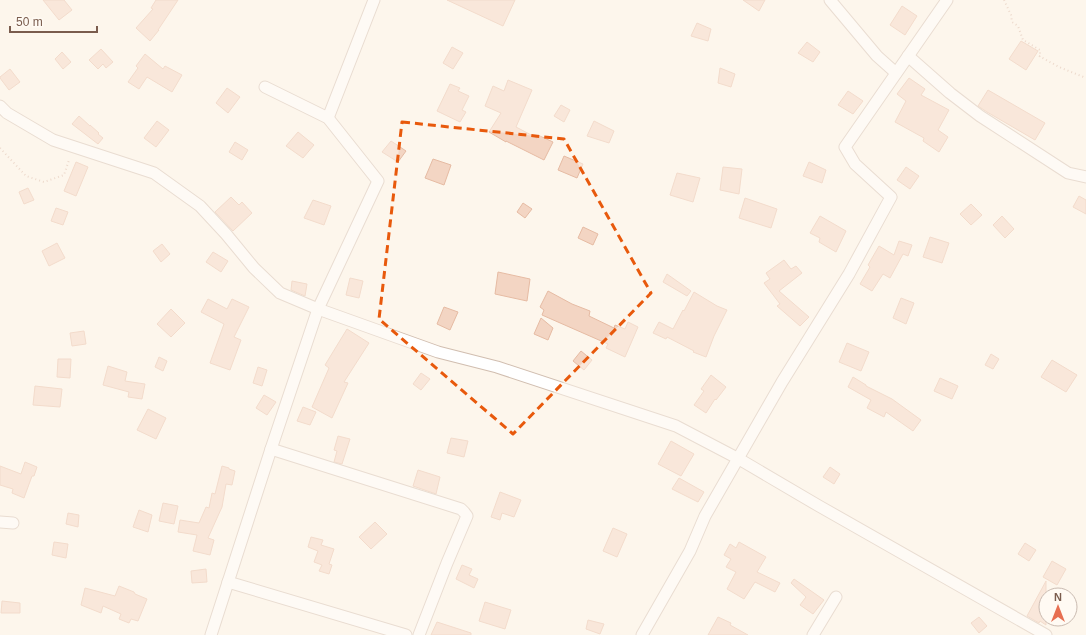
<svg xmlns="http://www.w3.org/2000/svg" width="1086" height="635" viewBox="0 0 1086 635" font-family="Arial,sans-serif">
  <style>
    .building { fill: #f3d5c3; stroke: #e6bba3 }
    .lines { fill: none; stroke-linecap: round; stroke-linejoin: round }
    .minor-casing { stroke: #d1beb0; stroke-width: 13 }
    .path { stroke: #d9b8a5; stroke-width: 2; stroke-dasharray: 1 3; stroke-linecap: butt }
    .minor { stroke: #fff; stroke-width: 11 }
    .marked { fill: none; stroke: #e8590c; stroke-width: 3; stroke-dasharray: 8 5; stroke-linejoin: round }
  </style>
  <rect width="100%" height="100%" fill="#fdf6ec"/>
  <g class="building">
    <polygon points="43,0 64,0 72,10 59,20"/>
    <polygon points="156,0 178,0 158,30 159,30 150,41 136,28 153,9 151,8"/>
    <polygon points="447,0 515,0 503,26"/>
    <polygon points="743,0 765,0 759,11"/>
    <polygon points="902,6 917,16 905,35 890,25"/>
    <polygon points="697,23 711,29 708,41 691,36"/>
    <polygon points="1021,41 1038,51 1026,70 1009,59"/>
    <polygon points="807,42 820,52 813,62 798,53"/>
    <polygon points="452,47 463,53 453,69 443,63"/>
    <polygon points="101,49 113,62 106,68 103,64 98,69 89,60"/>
    <polygon points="62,52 71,62 63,69 55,59"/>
    <polygon points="145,54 163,69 165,66 182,75 172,92 147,77 139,89 128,82 138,68 136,66"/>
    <polygon points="720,68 735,74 731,87 718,83"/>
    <polygon points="10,69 20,82 9,90 0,78 0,77"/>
    <polygon points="909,78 925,89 921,95 949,110 938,130 948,137 939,152 923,141 924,138 895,122 906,101 897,94"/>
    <polygon points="508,80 532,90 516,127 537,138 538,135 553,142 544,160 506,141 506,142 489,132 501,113 485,106 493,86 504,91"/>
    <polygon points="450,84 460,88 458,91 469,96 462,110 466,112 460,122 437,111"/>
    <polygon points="227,88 240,97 228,113 216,103"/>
    <polygon points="988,90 1045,123 1035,140 987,112 978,106"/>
    <polygon points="848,91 863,101 853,114 838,105"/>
    <polygon points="561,105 570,110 564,122 554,116"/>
    <polygon points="79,116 90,126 90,125 99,133 98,134 103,138 98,144 72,124"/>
    <polygon points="157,121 169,130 156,147 144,138"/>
    <polygon points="594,121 614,131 609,143 587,136"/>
    <polygon points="298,132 314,145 303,158 286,146"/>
    <polygon points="391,141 406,151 398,162 382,152"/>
    <polygon points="235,142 248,150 242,160 229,152"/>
    <polygon points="564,156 583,164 577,178 558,170"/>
    <polygon points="433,159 451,165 444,185 425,178"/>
    <polygon points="76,162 88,167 76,196 64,191"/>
    <polygon points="809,162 826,170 822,183 803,176"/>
    <polygon points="723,167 742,169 739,194 720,190"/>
    <polygon points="906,167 919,176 910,189 897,180"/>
    <polygon points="677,173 700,178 693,202 670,195"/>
    <polygon points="28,188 34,200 24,204 19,192"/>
    <polygon points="1079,196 1086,200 1086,214 1073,207"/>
    <polygon points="231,197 239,205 242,202 252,213 233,231 215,212"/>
    <polygon points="745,198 777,209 771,228 739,218"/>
    <polygon points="313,200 331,206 324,225 304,218"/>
    <polygon points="523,203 532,209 525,218 517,212"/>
    <polygon points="971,204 982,215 971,225 960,214"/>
    <polygon points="56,208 68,212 63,225 51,221"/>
    <polygon points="820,216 846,231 836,252 819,242 820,238 810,233"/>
    <polygon points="1002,216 1014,229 1005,238 993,225"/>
    <polygon points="583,227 598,234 593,245 578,238"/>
    <polygon points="930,237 949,243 942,263 923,257"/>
    <polygon points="899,241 912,245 908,256 903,254 890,278 883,274 872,291 860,284 870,267 868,265 879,246 894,255"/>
    <polygon points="57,243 65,258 49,266 42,251"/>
    <polygon points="162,244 170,254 161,262 153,251"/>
    <polygon points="213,252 228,261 221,272 206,262"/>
    <polygon points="784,260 791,269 796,266 802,273 779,291 809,317 800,326 777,306 780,304 764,283 770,279 766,273"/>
    <polygon points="498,272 530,279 527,301 495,294"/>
    <polygon points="667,274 691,291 687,296 663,282"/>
    <polygon points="350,278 363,281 359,298 346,295"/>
    <polygon points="292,281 307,284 305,296 291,290"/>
    <polygon points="548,291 572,304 590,311 589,316 614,328 615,325 625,329 628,322 638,327 625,357 606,348 608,344 542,315 544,310 540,307"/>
    <polygon points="694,292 717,306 727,310 714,336 706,357 693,352 694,351 667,337 666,339 653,333 659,322 673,329 683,310 684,311"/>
    <polygon points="901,298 914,303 906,324 893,318"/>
    <polygon points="208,299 227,309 232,299 249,307 234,337 241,340 230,370 210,363 224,324 201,312"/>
    <polygon points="444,307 458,312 450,330 437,324"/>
    <polygon points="171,309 185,323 171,337 157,324"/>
    <polygon points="541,318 553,328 548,340 534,334"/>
    <polygon points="347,329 369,343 344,382 348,383 332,418 312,407 329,368 325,365"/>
    <polygon points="84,331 86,344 72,346 70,333"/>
    <polygon points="847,343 869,352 861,371 839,362"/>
    <polygon points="581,351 592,360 584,370 573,361"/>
    <polygon points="991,354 999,359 993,369 985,365"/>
    <polygon points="159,357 167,361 163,371 155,367"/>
    <polygon points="58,359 71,359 70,378 57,377"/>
    <polygon points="1052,360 1077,375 1066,392 1041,377"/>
    <polygon points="108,366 127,372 125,381 145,384 142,399 128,397 129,392 103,385"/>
    <polygon points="258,367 267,370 262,386 253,383"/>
    <polygon points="421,373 430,379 421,390 413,384"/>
    <polygon points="711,375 726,387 716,400 715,399 706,413 694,405 704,391 701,389"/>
    <polygon points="853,377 866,385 866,386 892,399 921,420 913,431 886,412 884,417 867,408 871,400 848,387"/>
    <polygon points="940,378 958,386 952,399 934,391"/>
    <polygon points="35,386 62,389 60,407 33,405"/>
    <polygon points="264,395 276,402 267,415 256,408"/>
    <polygon points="303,407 316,412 310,425 297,421"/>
    <polygon points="148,409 166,418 156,439 137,430"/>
    <polygon points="338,436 350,439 342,464 334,462 337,451 334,450"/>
    <polygon points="451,438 468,441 464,457 447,453"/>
    <polygon points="671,441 694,454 681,476 658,464"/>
    <polygon points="25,462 37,467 34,476 32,476 24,498 12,493 13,489 0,485 0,466 21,474"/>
    <polygon points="222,466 229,468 229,469 235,471 232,485 226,484 222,507 208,538 214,540 210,555 193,551 197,535 178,532 180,520 199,523 206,507 209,508 212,493 215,494"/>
    <polygon points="830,467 840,474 834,484 823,477"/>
    <polygon points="418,470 440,477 436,494 413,486"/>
    <polygon points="679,478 704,492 698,502 672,489"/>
    <polygon points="500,492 521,500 514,517 502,513 500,520 491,517"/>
    <polygon points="163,503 178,506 174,524 159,521"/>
    <polygon points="139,510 152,515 148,532 133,527"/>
    <polygon points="68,513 79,515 78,527 66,524"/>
    <polygon points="375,522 387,534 371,549 359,537"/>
    <polygon points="613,528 627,534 617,557 603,551"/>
    <polygon points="311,537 323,540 321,545 334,549 329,564 332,565 329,574 319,571 322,565 314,562 318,551 308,547"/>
    <polygon points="54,542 68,544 66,558 52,555"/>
    <polygon points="739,542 766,557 757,572 780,583 775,592 755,582 744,599 727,589 736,572 726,567 731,559 724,555 730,544 736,548"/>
    <polygon points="1025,543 1036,550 1029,561 1018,554"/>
    <polygon points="1052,561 1066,569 1057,585 1043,577"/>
    <polygon points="462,565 472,569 469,575 478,579 474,588 456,579"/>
    <polygon points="206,569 207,582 192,583 191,571"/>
    <polygon points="794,579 824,600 813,614 800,605 806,597 791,583"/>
    <polygon points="1046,581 1046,625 1040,621 1039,623 1027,616"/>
    <polygon points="119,586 134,592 135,594 147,599 138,621 131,619 129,623 119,619 121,614 103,606 101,613 81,605 85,588 115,596"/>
    <polygon points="2,601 20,603 20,613 1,613"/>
    <polygon points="485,602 511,610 505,629 479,621"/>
    <polygon points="718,617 731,623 730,625 748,635 708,635"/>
    <polygon points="979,617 987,626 979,633 971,623"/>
    <polygon points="588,620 604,624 600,634 586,629"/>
    <polygon points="437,622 471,633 471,635 431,635"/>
  </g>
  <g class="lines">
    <defs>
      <g id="minor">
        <polyline points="830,0 877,56 896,73"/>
        <polyline points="908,56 950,93 980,116 1068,173 1086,177"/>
        <polyline points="0,106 7,113 53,140 154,173 200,206 226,234 254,268 280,293 318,309 438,352 497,367 676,426 739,459 819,506 1046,635"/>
        <polyline points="328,118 374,0"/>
        <polyline points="271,449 461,509 464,512 467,516 447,563 419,635"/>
        <polyline points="0,522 13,523"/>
        <polyline points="228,582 406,635"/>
        <polyline points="211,635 271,449 318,309 378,181 328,118 265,87"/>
        <polyline points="642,635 690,551 705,516 782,382 849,274 891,197 855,164 845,147 947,0"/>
        <polyline points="813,635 836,597"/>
      </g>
    </defs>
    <use href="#minor" class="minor-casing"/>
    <g class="path">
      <polyline points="1004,0 1011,15 1012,22 1018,26 1023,40 1040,50 1040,57"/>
      <polyline points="1039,56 1059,67 1086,78"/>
      <polyline points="0,148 26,176 44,182 64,175 69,160"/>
    </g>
    <use href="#minor" class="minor"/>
  </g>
  <path d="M0 0H1086V635H0ZM402 122 564 139 651 293 513 434 379 319Z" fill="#fdf6ec" fill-opacity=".55" fill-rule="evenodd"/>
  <path class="marked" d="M402 122 564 139 651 293 513 434 379 319Z"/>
  <g transform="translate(1058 607)"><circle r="19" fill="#fffaf3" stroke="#cabbb1"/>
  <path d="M0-3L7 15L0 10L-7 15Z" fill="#e76f51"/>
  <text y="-6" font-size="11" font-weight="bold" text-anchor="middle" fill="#7a5c4d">N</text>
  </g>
  <path d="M10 26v6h87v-6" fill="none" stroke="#7a5c4d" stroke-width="2"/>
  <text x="16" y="26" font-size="12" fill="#7a5c4d" stroke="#fffaf3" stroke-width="3" paint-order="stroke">50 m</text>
</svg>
